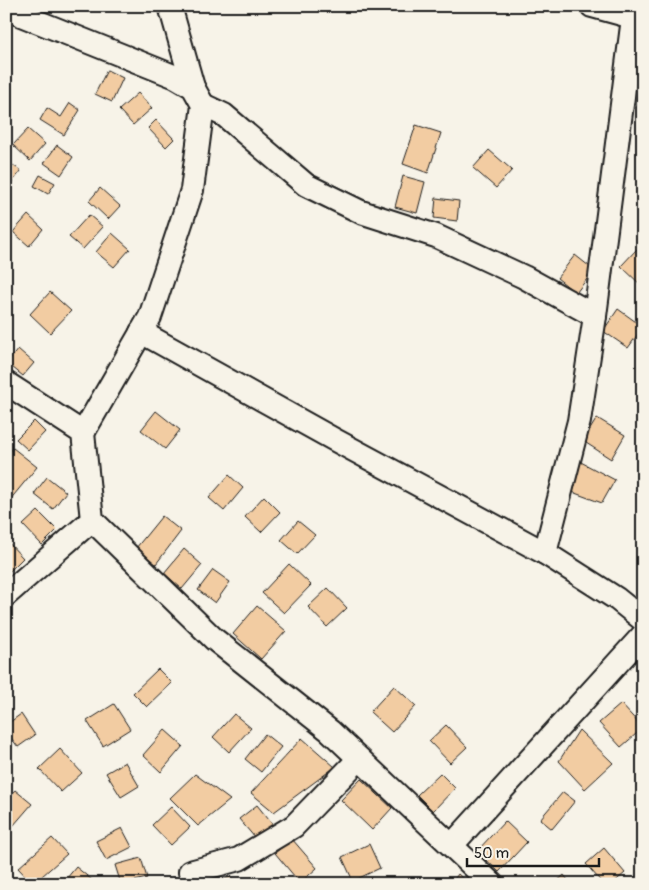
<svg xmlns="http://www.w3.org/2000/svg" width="649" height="890" viewBox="0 0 649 890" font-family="Pangolin,sans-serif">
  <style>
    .building { fill: #f2cca2; stroke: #1c1c1c }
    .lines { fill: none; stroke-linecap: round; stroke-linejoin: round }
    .minor-casing { stroke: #1c1c1c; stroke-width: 26 }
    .minor { stroke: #f7f3e8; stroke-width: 22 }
  </style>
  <rect width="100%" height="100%" fill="#f7f3e8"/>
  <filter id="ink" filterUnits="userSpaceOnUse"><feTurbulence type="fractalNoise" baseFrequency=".02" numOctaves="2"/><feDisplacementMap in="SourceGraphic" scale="10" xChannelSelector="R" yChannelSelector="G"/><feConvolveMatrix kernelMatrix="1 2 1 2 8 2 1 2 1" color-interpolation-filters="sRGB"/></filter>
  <g filter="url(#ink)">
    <g class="building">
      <polygon points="107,70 123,78 112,102 95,94"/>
      <polygon points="138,93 152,108 133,125 119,110"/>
      <polygon points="70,103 80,110 64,135 40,120 47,108 61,117"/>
      <polygon points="156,120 174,139 166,147 148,128"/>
      <polygon points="416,125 441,133 428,173 403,164"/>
      <polygon points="28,129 45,144 30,161 13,145"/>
      <polygon points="57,145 73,157 61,175 44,163"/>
      <polygon points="489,150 512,170 496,188 473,168"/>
      <polygon points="6,160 21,171 6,190"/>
      <polygon points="40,175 55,183 48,194 34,186"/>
      <polygon points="403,176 425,182 417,213 395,207"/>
      <polygon points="100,188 120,206 108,219 89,201"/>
      <polygon points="436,198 459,201 457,221 434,218"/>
      <polygon points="28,215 43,229 29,246 13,232"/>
      <polygon points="89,215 103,227 83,249 69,237"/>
      <polygon points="112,233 130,249 114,267 96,252"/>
      <polygon points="637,249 643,255 643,287 621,266"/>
      <polygon points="575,255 594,270 576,293 557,278"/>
      <polygon points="50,292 71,311 50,333 30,314"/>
      <polygon points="618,309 643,327 628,348 603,331"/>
      <polygon points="18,349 34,363 23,376 7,363"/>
      <polygon points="156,411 180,430 165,449 141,430"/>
      <polygon points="597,418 625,435 611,459 583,441"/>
      <polygon points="34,421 45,432 28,450 16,439"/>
      <polygon points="13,448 37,467 9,501 6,499 6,456"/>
      <polygon points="577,460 615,480 602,503 564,489"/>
      <polygon points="229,475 243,488 224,511 209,498"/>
      <polygon points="47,477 66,492 53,509 34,494"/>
      <polygon points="264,496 280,512 261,532 245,517"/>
      <polygon points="38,511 57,530 42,545 23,525"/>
      <polygon points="162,516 181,531 156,564 136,548"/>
      <polygon points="298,521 315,535 297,554 281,540"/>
      <polygon points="6,540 23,558 6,575"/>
      <polygon points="184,549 202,565 182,589 164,573"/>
      <polygon points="289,564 311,585 284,613 262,593"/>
      <polygon points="213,570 230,582 215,603 198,590"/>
      <polygon points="328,588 347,608 327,627 308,607"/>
      <polygon points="257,606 286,631 261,659 233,634"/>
      <polygon points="158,669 172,683 147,707 133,693"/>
      <polygon points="643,673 643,687 636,678"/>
      <polygon points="394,686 416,706 392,732 370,712"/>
      <polygon points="114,704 130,729 103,746 87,721"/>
      <polygon points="621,704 643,728 621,747 599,723"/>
      <polygon points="21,714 35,735 18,747 6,731 6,725"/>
      <polygon points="234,714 251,728 229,752 213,737"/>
      <polygon points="446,725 467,747 450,763 429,741"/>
      <polygon points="165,730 183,746 161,772 143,755"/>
      <polygon points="579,730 613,763 585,789 559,761"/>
      <polygon points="265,734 281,747 261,772 245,759"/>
      <polygon points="302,738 335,767 274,812 251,793"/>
      <polygon points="60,749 82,773 61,792 39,769"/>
      <polygon points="125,762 139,786 121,797 106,773"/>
      <polygon points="440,773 455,788 433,811 417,795"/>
      <polygon points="195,774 230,800 198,826 170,798"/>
      <polygon points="361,779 392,808 372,830 341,800"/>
      <polygon points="15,790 32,804 13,826 6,820 6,800"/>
      <polygon points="563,792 575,801 552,829 540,819"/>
      <polygon points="257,805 273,825 256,839 239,819"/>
      <polygon points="171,807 190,827 171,845 152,825"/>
      <polygon points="505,821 527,842 499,872 477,851"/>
      <polygon points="122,828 132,847 106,860 96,841"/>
      <polygon points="52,838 67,854 33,884 18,868"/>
      <polygon points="292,839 317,868 300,883 275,853"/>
      <polygon points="369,844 380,868 353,881 342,857"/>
      <polygon points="604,848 625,873 612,884 603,884 586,864"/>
      <polygon points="141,858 147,878 121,884 115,865"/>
      <polygon points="76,867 97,884 62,884"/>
      <polygon points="458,874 469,884 451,884"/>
      <polygon points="564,875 571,884 554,884"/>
      <polygon points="231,877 233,884 219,884 218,881"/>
    </g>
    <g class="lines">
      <defs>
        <g id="minor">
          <polyline points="170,6 193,87"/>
          <polyline points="592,6 643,20"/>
          <polyline points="6,9 176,77 193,87 203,105 192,190 150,317 83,433"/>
          <polyline points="203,105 224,115 306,185 361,212 436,236 524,277 595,316 579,421 545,553 617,599 643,620"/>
          <polyline points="595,316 633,18"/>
          <polyline points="141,332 335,440 545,553"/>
          <polyline points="6,383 83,433 92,520 6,595"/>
          <polyline points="92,520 214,639 330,731 492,884"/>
          <polyline points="452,845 643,635"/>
          <polyline points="190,872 239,859 294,826 359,759"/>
        </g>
      </defs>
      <use href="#minor" class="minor-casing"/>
      <use href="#minor" class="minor"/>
    </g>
  </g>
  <rect width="649" height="890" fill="none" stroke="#f7f3e8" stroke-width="25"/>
  <rect x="12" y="12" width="624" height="865" fill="none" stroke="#1c1c1c" stroke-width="2" filter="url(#ink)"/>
  <path d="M467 858v8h132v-8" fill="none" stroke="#1c1c1c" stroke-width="2.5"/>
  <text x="474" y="858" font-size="15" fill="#1c1c1c" stroke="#f7f3e8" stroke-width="4" paint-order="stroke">50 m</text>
</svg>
